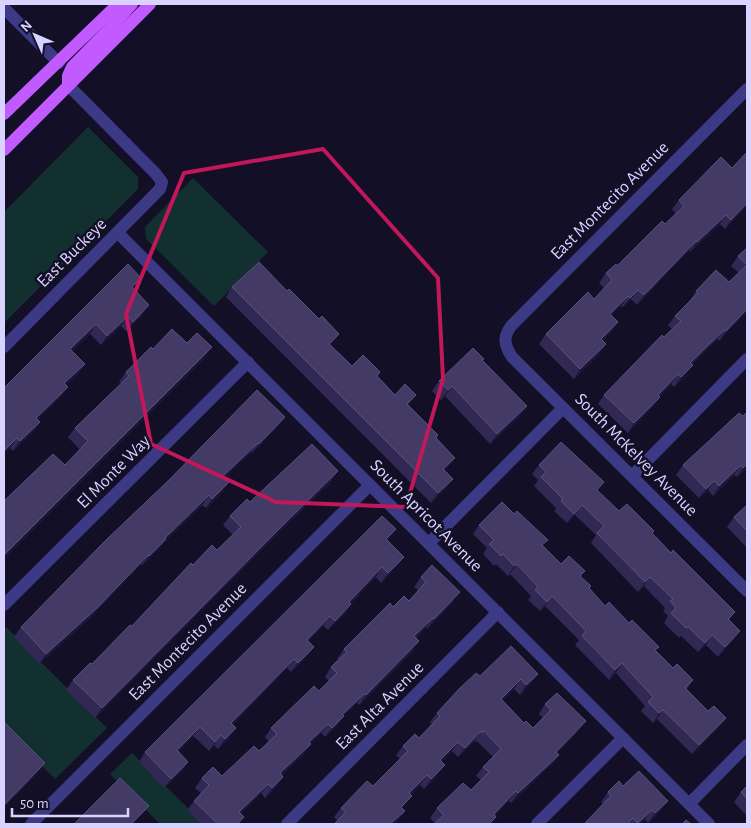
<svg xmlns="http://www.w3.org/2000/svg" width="751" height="828" viewBox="0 0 751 828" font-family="'Alegreya Sans',sans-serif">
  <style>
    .green { fill: #12302f }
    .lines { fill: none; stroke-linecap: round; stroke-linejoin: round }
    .minor { stroke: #3d3a85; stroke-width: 12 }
    .major { stroke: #c25bff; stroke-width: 12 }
    .wall { fill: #312854 }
    .shaded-wall { fill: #1d163a }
    .building { fill: #433a66; stroke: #5a527e }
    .marked { fill: none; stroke: #c2185b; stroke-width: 4; stroke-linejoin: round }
    .labels { text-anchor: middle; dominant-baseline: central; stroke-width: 5; stroke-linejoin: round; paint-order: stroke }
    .street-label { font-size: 18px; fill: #d9d4ff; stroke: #130f26 }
  </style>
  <rect width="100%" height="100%" fill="#130f26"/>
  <g class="green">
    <polygon points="88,127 138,177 138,189 4,323 4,212"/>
    <polygon points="193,178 268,252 214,306 146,239 145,227"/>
    <polygon points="6,627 107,728 55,779 4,728 4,630"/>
    <polygon points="132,753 204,824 160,824 110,774"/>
  </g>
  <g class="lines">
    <g class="minor">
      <polyline points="4,8 59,63"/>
      <path d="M747 89 511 326C503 337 504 345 512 357L747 591"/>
      <polyline points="118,233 709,824"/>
      <polyline points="4,347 160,189 162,182 156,174 68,85"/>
      <polyline points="632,476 747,359"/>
      <polyline points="429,543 563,408"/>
      <polyline points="4,605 248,362"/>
      <polyline points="689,804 747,745"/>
      <polyline points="31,824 370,485"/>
      <polyline points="287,824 498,612"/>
      <polyline points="537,824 623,738"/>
    </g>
    <g class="major">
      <polyline points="68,85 68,76 72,67 114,24 132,4"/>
      <polyline points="4,114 118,4"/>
      <polyline points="4,150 150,4"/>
    </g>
  </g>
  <g class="wall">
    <polygon points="679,200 747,206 725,229 720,224 690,252 689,250 637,305 631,299 623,307 621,306 611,315 618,322 611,332 603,340 600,354 574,379 539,344 546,334 594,299 604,288 599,283 606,273 617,266 676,214 672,209"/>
    <polygon points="747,248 747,311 719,341 717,339 692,364 686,375 674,387 671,384 660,396 654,406 628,433 598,404 604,395 672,329 668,325 675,316 690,301 690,300 696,291 729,282 739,273 731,266 738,256"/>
    <polygon points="135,287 133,289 143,314 126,331 121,326 101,345 90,334 72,351 85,364 78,374 66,385 61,396 37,420 40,422 33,432 13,451 10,448 4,388"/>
    <polygon points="232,287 319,319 339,334 331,345 352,366 377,376 395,395 408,405 436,438 448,467 444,471 446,489 431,503 226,297"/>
    <polygon points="187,343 205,357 4,558 4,501 65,465 80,450 68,437 75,428 121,384 119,382 126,372 153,349"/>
    <polygon points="483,360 520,416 490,444 445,396 441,400 432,391 439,381"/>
    <polygon points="739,413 747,467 737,477 734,475 713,496 708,490 699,498 676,475 683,465"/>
    <polygon points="285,417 278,426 252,453 251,452 225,477 229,482 223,491 206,508 202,505 166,540 159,549 142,565 141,564 90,618 39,664 14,637 21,627"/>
    <polygon points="539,465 598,491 619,511 654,531 652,534 671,553 735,612 729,620 733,640 718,657 706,645 698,652 681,636 679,638 664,623 668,616 663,611 665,608 644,586 638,592 591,543 596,535 575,515 567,523 554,511 556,508 534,486 538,480 532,474"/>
    <polygon points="332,481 271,540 95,718 66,690 73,680 92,664 132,626 193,565 217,550 233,535 223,525 230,516 250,502"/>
    <polygon points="747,505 747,548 727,527 734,517"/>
    <polygon points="479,525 543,546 561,564 585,571 581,576 589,589 605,606 656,651 673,668 693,680 687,689 708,711 726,718 719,727 692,754 657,719 653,723 641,711 645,706 616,673 609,680 575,645 579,640 545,606 540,611 528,600 531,596 510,574 508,576 496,564 494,566 483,554 487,548 473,534"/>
    <polygon points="396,529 388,541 404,557 397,566 381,583 376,577 351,603 351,604 345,614 328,630 323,626 308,641 314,647 307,656 291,672 287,668 232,725 229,738 218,749 214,745 209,751 193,736 178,752 188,762 182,771 164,788 139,762 145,752"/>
    <polygon points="421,577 453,602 427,629 426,627 416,638 413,651 359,705 357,703 343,716 337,726 325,737 321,733 310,744 304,754 282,775 277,786 265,798 261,793 240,814 244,817 239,824 201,824 187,810 194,801 201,793 195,788 202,778 222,776 259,751 269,742 265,737 271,728 319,691 329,681 325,677 331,667 338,660 337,659 344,649 393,607 409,601 418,590 414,587"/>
    <polygon points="538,674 531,683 520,695 514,689 503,700 524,723 533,728 543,718 539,714 545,704 579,730 557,753 552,764 511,803 509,801 435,823 430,818 437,808 471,790 481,780 476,776 483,767 493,757 477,741 476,742 474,741 458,757 452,751 441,762 438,775 424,789 420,785 411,794 405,805 402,808 405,811 398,820 394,824 334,824 338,821 334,817 341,808 373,786 400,759 396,755 403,746 419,738 432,724 430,722 437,713 480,676"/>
    <polygon points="623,786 661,810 648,823 645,819 640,824 584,824 603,804 601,802 608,792"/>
    <polygon points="747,786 747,816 734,802 741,792"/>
  </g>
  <g class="shaded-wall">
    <polygon points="747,203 747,206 725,229 731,220"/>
    <polygon points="726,215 720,224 690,252 697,242"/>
    <polygon points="696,241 689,250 637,305 644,295"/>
    <polygon points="141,278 135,287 125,297 132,287"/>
    <polygon points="638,290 631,299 623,307 630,298"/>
    <polygon points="628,296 621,306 603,324 610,314"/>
    <polygon points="149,305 143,314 126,331 133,322"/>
    <polygon points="747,309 747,311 745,314 719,341 726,331"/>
    <polygon points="128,316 121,326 101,345 107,336"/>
    <polygon points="618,322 611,332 594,348 601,339"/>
    <polygon points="96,324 90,334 64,359 70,349"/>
    <polygon points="724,330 717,339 683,372 690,363"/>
    <polygon points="339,334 333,344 322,353 329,344"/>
    <polygon points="606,344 600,354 574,379 580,369"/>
    <polygon points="212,347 205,357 4,558 4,555"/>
    <polygon points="85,364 78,374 58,393 64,383"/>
    <polygon points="693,365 686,375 674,387 681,377"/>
    <polygon points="678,374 671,384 652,404 658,395"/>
    <polygon points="452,386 445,396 441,400 448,390"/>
    <polygon points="68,387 61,396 29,428 36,418"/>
    <polygon points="416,395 410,404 401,413 407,404"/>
    <polygon points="660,397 654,406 628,433 634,423"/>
    <polygon points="527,406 520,416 490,444 497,434"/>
    <polygon points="285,417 278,426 252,453 259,444"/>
    <polygon points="40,422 33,432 13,451 20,441"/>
    <polygon points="17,438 10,448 4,454 4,451"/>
    <polygon points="258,443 251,452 217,486 223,476"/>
    <polygon points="455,458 448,467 436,479 443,469"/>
    <polygon points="747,464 747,467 737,477 743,468"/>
    <polygon points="741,465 734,475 713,496 719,486"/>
    <polygon points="338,471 332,481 271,540 95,718 102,708 278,530"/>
    <polygon points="453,479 446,489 431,503 438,493"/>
    <polygon points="714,481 708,490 699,498 706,489"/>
    <polygon points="229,482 223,491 206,508 212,499"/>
    <polygon points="209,495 202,505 166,540 159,549 142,565 149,556 165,538"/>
    <polygon points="582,505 575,515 567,523 574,514"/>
    <polygon points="396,529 390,539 380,549 386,539"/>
    <polygon points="148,555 141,564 90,618 39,664 46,654"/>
    <polygon points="404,557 397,566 381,583 388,573"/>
    <polygon points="517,564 510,574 508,576 514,566"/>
    <polygon points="382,567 376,577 343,612 349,602"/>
    <polygon points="650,577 644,586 638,592 645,582"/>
    <polygon points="460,592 453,602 427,629 434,619"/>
    <polygon points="552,596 545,606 540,611 547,602"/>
    <polygon points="351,604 345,614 328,630 335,621"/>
    <polygon points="330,616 323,626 300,650 307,640"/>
    <polygon points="433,618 426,627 407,646 414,636"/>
    <polygon points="740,631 733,640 718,657 725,647"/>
    <polygon points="712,635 706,645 698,652 705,643"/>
    <polygon points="419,641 413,651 359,705 366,695"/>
    <polygon points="314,647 307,656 291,672 298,663"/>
    <polygon points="294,659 287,668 224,733 231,723"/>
    <polygon points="622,663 616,673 609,680 615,670"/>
    <polygon points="538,674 531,683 520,695 526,685"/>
    <polygon points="521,679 514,689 495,709 501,699"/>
    <polygon points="364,694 357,703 335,724 342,715"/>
    <polygon points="663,710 657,719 653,723 659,713"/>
    <polygon points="344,716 337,726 325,737 332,728"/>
    <polygon points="726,718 719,727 692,754 699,745"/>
    <polygon points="586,721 579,730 549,762 556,752"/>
    <polygon points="328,724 321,733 302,752 309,742"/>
    <polygon points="200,727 193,736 170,760 177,750"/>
    <polygon points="236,728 229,738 218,749 225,739"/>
    <polygon points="481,731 474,741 458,757 465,748"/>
    <polygon points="221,735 214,745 209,751 215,742"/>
    <polygon points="458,742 452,751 433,770 440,760"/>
    <polygon points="311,744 304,754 273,783 280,773"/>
    <polygon points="559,755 552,764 511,803 518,793"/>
    <polygon points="188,762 182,771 164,788 171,779"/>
    <polygon points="45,763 38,773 4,808 4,805"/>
    <polygon points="445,765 438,775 424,789 431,779"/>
    <polygon points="427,775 420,785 402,803 409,793"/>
    <polygon points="283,777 277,786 265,798 272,788"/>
    <polygon points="268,784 261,793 232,822 239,812"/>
    <polygon points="516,791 509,801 487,824 494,814"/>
    <polygon points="412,796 405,805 394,817 401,807"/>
    <polygon points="668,801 661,810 648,823 655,813"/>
    <polygon points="149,806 142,815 133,824 131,824"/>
    <polygon points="652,810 645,819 640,824 637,824"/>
    <polygon points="405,811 398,820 394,824 390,824"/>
  </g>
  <g class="building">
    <polygon points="747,152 747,203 731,220 726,215 697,242 696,241 644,295 638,290 630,298 628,296 610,314 618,322 601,339 606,344 580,369 546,334 588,292 594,299 612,280 606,273 616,264 617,266 662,221 665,224 684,206 679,200 721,157 732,168"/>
    <polygon points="747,248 747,297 746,298 747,300 747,309 726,331 724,330 690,363 693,365 681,377 678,374 658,395 660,397 634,423 604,395 662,335 664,337 681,321 675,316 698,293 696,291 716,270 729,282 747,265 738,256"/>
    <polygon points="259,262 287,291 289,289 319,319 322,316 339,334 329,344 352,366 363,355 380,372 377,376 395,395 405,384 416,395 407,404 438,435 436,438 455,458 443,469 453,479 438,493 232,287"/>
    <polygon points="128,264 141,278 132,287 149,305 133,322 128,316 107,336 96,324 70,349 85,364 64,383 68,387 36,418 40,422 20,441 17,438 4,451 4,388"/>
    <polygon points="172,329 187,343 197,333 212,347 4,555 4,501 53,454 65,465 88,441 75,428 129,376 126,372 151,347 153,349"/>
    <polygon points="473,348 484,359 482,360 527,406 497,434 452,386 448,390 439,381"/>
    <polygon points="257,390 285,417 259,444 258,443 223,476 229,482 212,499 209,495 165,538 166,539 149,556 148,555 96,609 46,654 21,627 106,540 168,481"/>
    <polygon points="747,412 747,464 743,468 741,465 719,486 714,481 706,489 683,465 739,413 743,416"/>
    <polygon points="561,442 604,482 597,490 619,511 627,504 654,531 652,533 671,553 673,550 735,612 728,619 740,631 725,647 712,635 705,643 688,627 686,628 671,613 676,608 670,601 673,599 650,577 645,582 597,533 604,526 582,505 574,514 561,501 563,499 541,477 546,472 539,465"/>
    <polygon points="312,444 338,471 278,530 102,708 73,680 90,663 92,664 130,625 132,626 191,563 193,565 212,545 217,550 241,527 230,516 247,499 250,502"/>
    <polygon points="502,502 514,514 517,511 548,540 542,545 561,564 569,556 585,571 580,576 591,586 589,588 605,606 609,602 629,623 632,620 659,647 655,650 673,668 677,664 693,680 685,688 708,711 714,706 726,718 699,745 663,710 659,713 648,702 653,697 622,663 615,670 582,636 586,631 552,596 547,602 535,590 538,587 517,564 514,566 503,554 501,556 489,544 494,540 479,525"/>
    <polygon points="747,505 747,531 734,517"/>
    <polygon points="382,516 396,529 386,539 404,557 388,573 382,567 349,602 351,604 335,621 330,616 307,640 314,647 298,663 294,659 231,723 236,728 225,739 221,735 215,742 200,727 177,750 188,762 171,779 145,752"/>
    <polygon points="432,565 460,592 434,619 433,618 414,636 419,641 366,695 364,694 342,715 344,716 332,728 328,724 309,742 311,744 280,773 283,777 272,788 268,784 239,812 244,817 237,824 218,824 194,801 209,785 202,778 213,767 222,776 254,746 259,751 277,734 271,728 314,686 319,691 337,673 331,667 347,652 344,649 390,603 393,607 404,596 409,601 426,582 421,577"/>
    <polygon points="511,646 538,674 526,685 521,679 501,699 524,723 526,721 533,728 551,710 545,704 557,693 586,721 556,752 559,755 518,793 516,791 494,814 496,817 489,824 434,824 444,815 437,808 463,783 471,790 489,772 483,767 501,749 484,731 482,733 481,731 465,748 458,742 440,760 445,765 431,779 427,775 409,793 412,796 401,807 405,811 390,824 334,824 346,812 341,808 367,781 373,786 408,751 403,746 415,734 419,738 440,716 437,713 459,689 476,673 480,676"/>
    <polygon points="4,722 45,763 4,805"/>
    <polygon points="639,771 668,801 655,813 652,810 638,823 633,818 627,824 584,824 611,796 608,792 619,781 623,786"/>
    <polygon points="120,778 149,806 131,824 74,824"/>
    <polygon points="747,786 747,799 741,792"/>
    <polygon points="686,820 691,824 682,824"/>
  </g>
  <path class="marked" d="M323 149 438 278 443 379 406 507 276 502 151 444 126 314 184 173Z"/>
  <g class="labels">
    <g class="street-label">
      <text transform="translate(610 201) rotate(-45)">East Montecito Avenue</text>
      <text transform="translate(72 253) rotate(-45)">East Buckeye</text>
      <text transform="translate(636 455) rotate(45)">South McKelvey Avenue</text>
      <text transform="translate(114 472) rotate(-45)">El Monte Way</text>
      <text transform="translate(426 516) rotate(45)">South Apricot Avenue</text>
      <text transform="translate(188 642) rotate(-45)">East Montecito Avenue</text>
      <text transform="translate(380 706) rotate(-45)">East Alta Avenue</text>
    </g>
  </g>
  <rect width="751" height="828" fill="none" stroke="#d9d4ff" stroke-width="10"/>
  <g transform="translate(35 35) rotate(315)" stroke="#130f26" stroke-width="4" paint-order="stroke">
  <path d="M0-4L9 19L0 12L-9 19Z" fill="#d9d4ff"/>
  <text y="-8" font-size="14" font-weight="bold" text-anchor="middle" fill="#d9d4ff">N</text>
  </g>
  <path d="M12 808v8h116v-8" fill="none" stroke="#d9d4ff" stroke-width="2.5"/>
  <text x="20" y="808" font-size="15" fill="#d9d4ff" stroke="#130f26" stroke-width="4" paint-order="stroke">50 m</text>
</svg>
